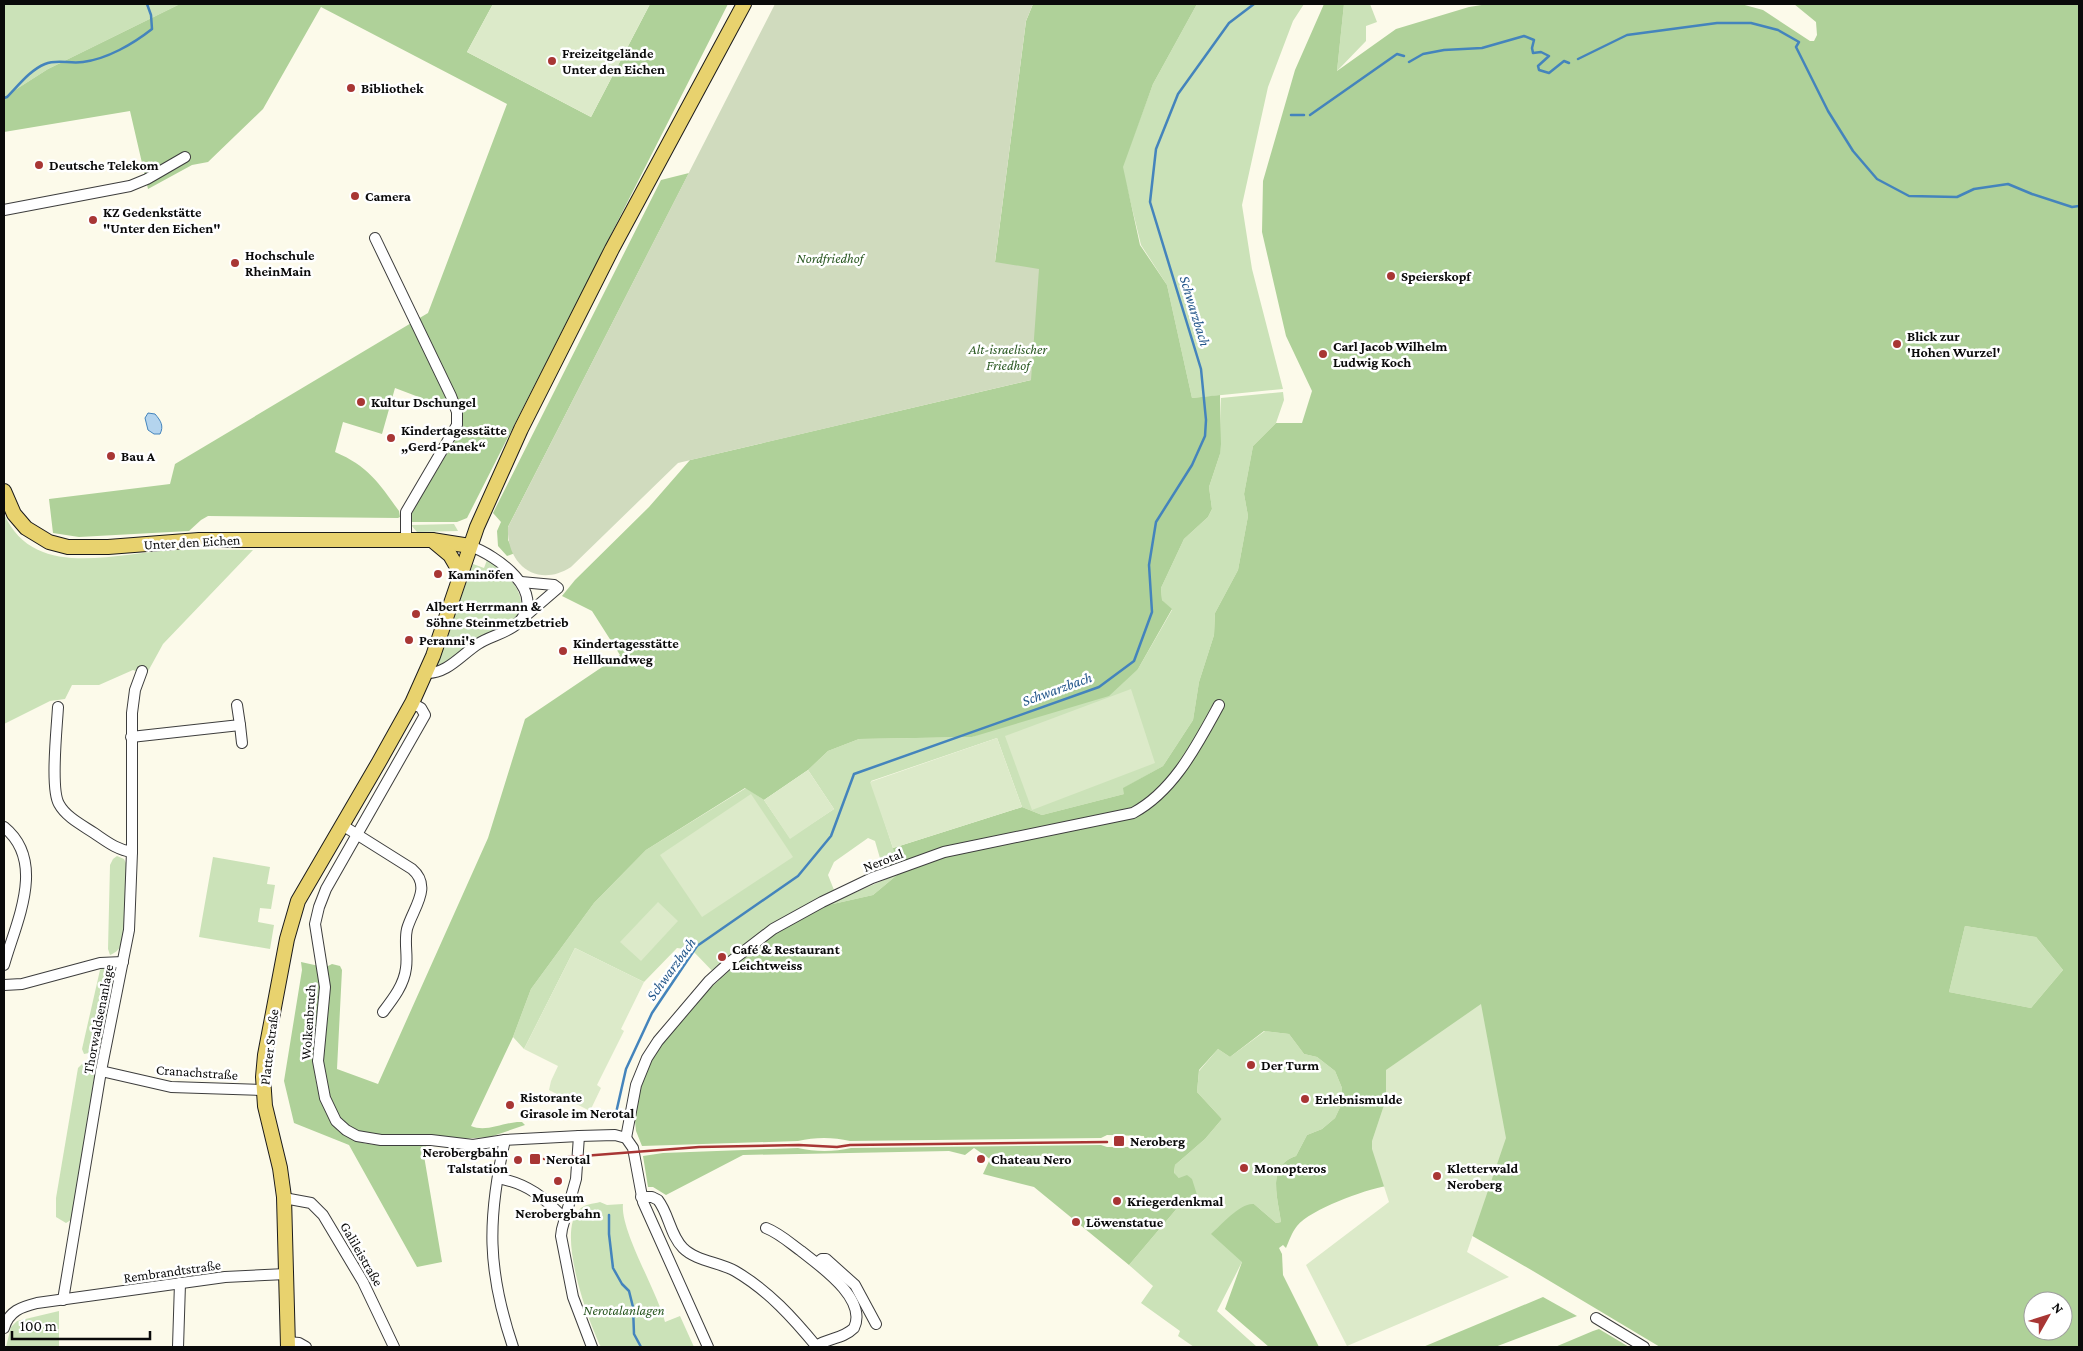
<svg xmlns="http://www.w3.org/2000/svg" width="2083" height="1351" viewBox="0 0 2083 1351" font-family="'Crimson Pro',serif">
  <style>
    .green { fill: #cbe2b8; fill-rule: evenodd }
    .forest { fill: #afd199; fill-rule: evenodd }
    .cemetery { fill: #d0dbbe }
    .pitch { fill: #dceac9 }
    .water { fill: #b4d4ee; stroke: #4484bc }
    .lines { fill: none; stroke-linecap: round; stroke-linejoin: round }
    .stream { stroke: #4484bc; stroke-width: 2.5 }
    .minor-casing { stroke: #3d3d3d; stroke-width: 12 }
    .major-casing { stroke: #1b1b1b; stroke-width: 16 }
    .minor { stroke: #fff; stroke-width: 10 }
    .major { stroke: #e8d26e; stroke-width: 14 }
    .rail { stroke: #a83634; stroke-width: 2.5 }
    .poi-dot { fill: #a83634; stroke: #fff; stroke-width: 2 }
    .labels { text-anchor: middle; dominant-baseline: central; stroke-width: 5; stroke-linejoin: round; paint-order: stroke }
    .poi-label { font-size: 14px; font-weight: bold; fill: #0a0a0a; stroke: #fff; text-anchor: start }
    .park-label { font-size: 14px; font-style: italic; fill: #2b5923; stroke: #fff }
    .street-label { font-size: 14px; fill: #0a0a0a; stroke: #fff }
    .water-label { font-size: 15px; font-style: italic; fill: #24578b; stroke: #fff }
  </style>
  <rect width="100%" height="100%" fill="#fcfaea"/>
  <g class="green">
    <polygon points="4,4 180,4 48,69 4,97"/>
    <polygon points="1197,4 1304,4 1293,21 1268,87 1242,205 1252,269 1283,389 1192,398 1167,285 1141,245 1122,167 1153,84"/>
    <polygon points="1344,4 1370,4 1377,22 1366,26 1366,41 1337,71"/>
    <path d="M1283 392 1284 400 1276 423 1253 446 1244 494 1248 516 1238 570 1215 613 1214 635 1199 682 1193 720 1163 766 1124 788V794L1042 815 1022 807 997 738 871 781 893 848 897 875 873 895 824 906 776 933 734 967 721 980 692 950 677 948 644 982 575 948 524 1049 513 1037 531 989 594 903 646 850 746 788 764 800 790 838 834 809 808 770 828 751 859 739 972 737 1138 669 1172 610 1162 600 1161 588 1184 539 1208 517 1212 509 1209 487 1220 454 1221 398ZM868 838 875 841 886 879 838 900 828 875 834 862Z"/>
    <path d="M4 514C34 581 115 553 173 550 199 549 226 550 253 550L163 644 146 675 133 670 99 685H72L65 699 50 701 4 724Z"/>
    <polygon points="454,524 458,531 417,532 411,525"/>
    <path d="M487 560C505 569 533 598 516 619 508 628 492 630 482 637 470 647 453 665 437 665L473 564 484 568Z"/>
    <path d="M117 856 124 859 127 865C126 886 128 927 121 945 119 950 115 953 110 955L108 949 110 865 113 859Z"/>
    <polygon points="213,857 270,867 267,884 275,885 271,909 260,908 258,922 274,925 270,949 199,937"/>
    <polygon points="1965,926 2036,937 2063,970 2031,1008 1949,992"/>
    <polygon points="111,967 116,973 99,1051 84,1054 82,1049 100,970 102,968"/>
    <path d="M1265 1031 1289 1034 1304 1054 1317 1057 1335 1071 1342 1088V1103L1335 1118 1322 1129 1307 1135 1296 1156C1266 1166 1278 1198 1281 1222L1276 1223 1254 1204 1242 1262 1217 1311 1257 1347H1194L1178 1336 1180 1331 1141 1303 1153 1286 1129 1265 1179 1206 1195 1204 1179 1178 1174 1174 1175 1165 1205 1139 1222 1119 1197 1092 1199 1071 1218 1049 1230 1057Z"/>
    <polygon points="82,1064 91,1066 95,1072 71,1220 66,1223 56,1217 56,1198 78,1068"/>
    <path d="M600 1202 607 1205 623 1204C620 1230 657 1291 665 1322L680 1316 694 1347H601C588 1321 556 1232 579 1210 584 1204 593 1204 600 1202Z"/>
    <polygon points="59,1311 59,1347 6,1347 11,1327 17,1321"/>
  </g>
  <g class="forest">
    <path d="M180 4H493L467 52 591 117 650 4H728L467 518 457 522H411L412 513 416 505 463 427V418L460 401 450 402 445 407 395 388 382 434 343 422 335 452C368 466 379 483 399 511L400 517 398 518 208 516 201 520 189 531 79 537 53 533 49 499 170 484 175 464 428 313 507 104 321 7 263 109 208 162 192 165 148 189 130 111 4 132V97L48 69Z"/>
    <path d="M1033 4H1197L1153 84 1123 167 1140 245 1167 285 1192 398 1220 395 1221 444 1220 454 1209 487 1212 509 1208 517 1184 539 1161 588 1162 600 1172 609 1138 669 1109 696 972 737 859 739 828 751 808 770 764 800 745 788 646 850 594 903 531 989 513 1037 471 1126C487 1133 505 1121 522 1122L525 1125 490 1137 461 1139 415 1135 376 1137 358 1133 345 1126 330 1103 322 1070 329 990 326 967 332 964 340 966 342 970 337 1069 378 1084 488 838 525 719 620 655 592 611 562 596 575 580 649 507 690 460 1031 380 995 262 1026 21Z"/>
    <path d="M1324 4H1344L1337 71 1396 29 1469 7 1488 4H1741L1763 10 1810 41H1814L1817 35 1816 22 1794 4H2079V1347H1660L1533 1271 1386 1186C1364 1190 1311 1209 1297 1226 1292 1232 1289 1241 1286 1248L1283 1245 1279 1248 1282 1254 1283 1275 1319 1347H1269L1225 1309 1242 1262 1211 1234C1221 1225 1241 1202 1254 1204L1276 1223 1281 1222C1278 1198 1266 1166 1296 1156L1307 1135 1322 1129 1335 1118 1342 1103V1088L1335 1071 1317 1057 1304 1054 1289 1034 1264 1031 1230 1057 1218 1049 1199 1070 1197 1092 1222 1119 1205 1139 1175 1165 1174 1173 1179 1178 1187 1175 1192 1179 1198 1198 1195 1204 1179 1206 1129 1265 1034 1187 983 1174 990 1159 974 1148 965 1155 949 1151 743 1155 666 1195 653 1187H648L643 1156 663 1153 798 1148C815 1152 834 1152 851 1148L1101 1145 1107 1147H1144V1136L1107 1135 1101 1138 850 1141C833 1137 815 1137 798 1141L642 1146 636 1131 635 1121 640 1082 653 1053 699 998 734 967 776 933 824 906 873 895 897 875 893 848 1022 807 1042 815 1124 794 1123 788 1163 766 1193 720 1199 682 1214 635 1215 613 1238 570 1248 516 1244 494 1253 446 1276 423H1302L1312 391 1286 336 1262 232 1263 181 1295 70ZM1965 926 2036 937 2063 970 2031 1008 1949 992ZM2033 1301H2063V1331H2033Z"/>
    <polygon points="689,173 508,527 508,540 515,553 507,556 498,546 497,531 501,522 493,513 661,180"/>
    <path d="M301 962 319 966C320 977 323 989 323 1000 322 1020 314 1041 314 1061 314 1093 330 1135 363 1143 379 1147 411 1144 428 1144L423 1150 442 1262 417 1267 349 1145 294 1123 284 1081 302 970Z"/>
    <polygon points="1543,1297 1577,1316 1495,1347 1423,1347"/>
    <polygon points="1599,1329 1629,1347 1555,1347 1593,1331"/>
  </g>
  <path class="cemetery" d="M775 4H1033L1026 21 995 262 1039 269 1031 380 678 463 571 567C537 589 506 564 508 527Z"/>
  <g class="pitch">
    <polygon points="493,4 650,4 591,117 467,52"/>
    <polygon points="1131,689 1155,763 1032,810 1005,736"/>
    <polygon points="997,738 1022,807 893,848 870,782"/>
    <polygon points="808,770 834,809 790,839 764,800"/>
    <polygon points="751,794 793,857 702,917 660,855"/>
    <polygon points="658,902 678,921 641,961 620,942"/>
    <polygon points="575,948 644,982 621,1029 624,1031 597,1085 601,1088 590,1111 549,1090 551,1081 558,1066 524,1049"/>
    <polygon points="1481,1004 1506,1138 1467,1252 1509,1277 1347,1346 1306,1265 1389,1202 1372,1149 1372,1141 1386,1099 1386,1070"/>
  </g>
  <path class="water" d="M148 413 155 414C161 421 164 426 160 434H154L148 430 145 418Z"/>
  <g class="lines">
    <g class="stream">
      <polyline points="1578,59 1627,35 1717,23 1751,23 1778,30 1799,42 1796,47 1828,111 1853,151 1877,179 1909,196 1957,197 1974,189 2008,184 2032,194 2072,207 2079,206"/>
      <polyline points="1409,62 1423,54 1444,50 1482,48 1524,36 1534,40 1532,48 1533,53 1541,52 1549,56 1538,66 1539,70 1549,73 1564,61 1569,63"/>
      <path d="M4 98 7 97C18 86 30 70 45 64 57 59 70 64 83 62 107 59 133 44 152 29L151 15 147 4"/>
      <polyline points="1291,115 1304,115"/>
      <polyline points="1310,115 1397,54 1404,56"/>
      <polyline points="616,1113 626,1069 652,1013 697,946 798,876 831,836 854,774 1099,687 1134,661 1152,612 1149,565 1156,522 1192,465 1205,436 1206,420 1201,369 1150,202 1156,149 1178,94 1229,23 1254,4"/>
      <polyline points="609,1215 609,1234 613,1268 622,1284 629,1291 633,1307 634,1334 641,1347"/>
    </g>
    <defs>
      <g id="minor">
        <polyline points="4,210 130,186 147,179 185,157"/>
        <polyline points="375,238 451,396 457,412 457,425 406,512 406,540"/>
        <polyline points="521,582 554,585 558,588 522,619"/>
        <path d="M426 673C447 674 461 655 478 644 490 636 508 633 518 623 549 592 496 555 470 546"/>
        <polyline points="412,703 421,708 425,715 326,889 319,907 315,924 325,987 318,1061 325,1098 336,1121 346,1130 357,1136 381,1140 431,1140 473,1145 505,1140 579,1136 615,1135 626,1138 633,1148 643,1202 708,1347"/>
        <path d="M58 707C57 727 50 789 59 804 66 817 82 825 94 833 106 841 117 850 132 852"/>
        <polyline points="240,725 242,743"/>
        <polyline points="131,737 240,725 237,705"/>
        <path d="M342 825 412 869C433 887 413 908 407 929 404 942 408 955 406 968 404 985 393 999 383 1012"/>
        <path d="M4 827C47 862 16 922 4 965"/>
        <polyline points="4,985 22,984 100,963 123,962"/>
        <polyline points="101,1071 171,1087 263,1090"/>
        <polyline points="579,1136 576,1179 562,1229 561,1236 573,1297 592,1347"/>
        <path d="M626 1138 636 1085 647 1058 658 1041 709 981 730 962 773 929 822 902 872 878 944 852 1133 813C1174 791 1197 745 1219 705"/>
        <path d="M505 1140C487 1219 487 1270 513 1347"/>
        <path d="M498 1178C529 1184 543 1197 565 1219"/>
        <path d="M641 1197H652L658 1200C669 1214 670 1235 683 1248 696 1261 719 1262 735 1271 769 1291 793 1318 817 1347"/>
        <polyline points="284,1198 311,1203 323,1215 363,1282 394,1347"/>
        <path d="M766 1228C779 1233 790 1243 801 1251 820 1266 868 1299 854 1328 843 1339 828 1338 816 1346"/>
        <polyline points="817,1263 822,1259 826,1259 855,1285 876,1324"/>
        <polyline points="63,1300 101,1071 129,930 132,852 132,713 135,690 142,671"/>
        <polyline points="1596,1318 1644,1347"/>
        <path d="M4 1328C9 1311 21 1307 37 1303L225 1277 286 1274"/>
        <polyline points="288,1342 299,1343 306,1347"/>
        <polyline points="178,1347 180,1283"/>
      </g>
      <g id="major">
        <polyline points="4,491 14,514 26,528 49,542 68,547 108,547 199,540 432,540 470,546"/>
        <polyline points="432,540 450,555 461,574"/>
        <polyline points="288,1347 284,1197 280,1168 265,1106 263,1077 265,1055 287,939 298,901 379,762 412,703 433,656 477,527 521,429 612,249 744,4"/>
      </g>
    </defs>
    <use href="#minor" class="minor-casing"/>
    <use href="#major" class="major-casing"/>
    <use href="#minor" class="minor"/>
    <use href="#major" class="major"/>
    <polyline class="rail" points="544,1159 699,1147 799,1145 837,1147 850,1145 1107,1142"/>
  </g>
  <g class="poi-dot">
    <circle cx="552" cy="61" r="5"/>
    <circle cx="351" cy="88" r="5"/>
    <circle cx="39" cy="165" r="5"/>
    <circle cx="355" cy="196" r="5"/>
    <circle cx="93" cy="220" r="5"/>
    <circle cx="235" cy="263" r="5"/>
    <circle cx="1391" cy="276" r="5"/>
    <circle cx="1897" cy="344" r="5"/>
    <circle cx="1323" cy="354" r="5"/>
    <circle cx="361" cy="402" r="5"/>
    <circle cx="391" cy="438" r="5"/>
    <circle cx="111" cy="456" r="5"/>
    <circle cx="438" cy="574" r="5"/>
    <circle cx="416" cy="614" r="5"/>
    <circle cx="409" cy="640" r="5"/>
    <circle cx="563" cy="651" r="5"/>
    <circle cx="722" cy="957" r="5"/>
    <circle cx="1251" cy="1065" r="5"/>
    <circle cx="1305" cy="1099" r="5"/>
    <circle cx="510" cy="1105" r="5"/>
    <rect x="1113" y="1135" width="12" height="12" rx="2.5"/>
    <rect x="529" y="1153" width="12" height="12" rx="2.5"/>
    <circle cx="981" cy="1159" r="5"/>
    <circle cx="518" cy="1160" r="5"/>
    <circle cx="1244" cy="1168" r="5"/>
    <circle cx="1437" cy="1176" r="5"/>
    <circle cx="558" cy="1181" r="5"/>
    <circle cx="1117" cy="1201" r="5"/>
    <circle cx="1076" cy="1222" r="5"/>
  </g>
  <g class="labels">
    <g class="poi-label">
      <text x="562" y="53">Freizeitgelände<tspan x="562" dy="16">Unter den Eichen</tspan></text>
      <text x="361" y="88">Bibliothek</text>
      <text x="49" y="165">Deutsche Telekom</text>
      <text x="365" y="196">Camera</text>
      <text x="103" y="212">KZ Gedenkstätte<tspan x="103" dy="16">"Unter den Eichen"</tspan></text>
      <text x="245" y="255">Hochschule<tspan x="245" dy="16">RheinMain</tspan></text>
      <text x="1401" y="276">Speierskopf</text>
      <text x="1907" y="336">Blick zur<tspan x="1907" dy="16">'Hohen Wurzel'</tspan></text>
      <text x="1333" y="346">Carl Jacob Wilhelm<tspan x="1333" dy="16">Ludwig Koch</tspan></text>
      <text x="371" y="402">Kultur Dschungel</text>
      <text x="401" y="430">Kindertagesstätte<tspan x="401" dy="16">„Gerd-Panek“</tspan></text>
      <text x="121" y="456">Bau A</text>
      <text x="448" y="574">Kaminöfen</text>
      <text x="426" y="606">Albert Herrmann &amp;<tspan x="426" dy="16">Söhne Steinmetzbetrieb</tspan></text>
      <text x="419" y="640">Peranni's</text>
      <text x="573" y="643">Kindertagesstätte<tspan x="573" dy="16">Hellkundweg</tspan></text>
      <text x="732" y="949">Café &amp; Restaurant<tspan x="732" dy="16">Leichtweiss</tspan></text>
      <text x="1261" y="1065">Der Turm</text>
      <text x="520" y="1097">Ristorante<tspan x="520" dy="16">Girasole im Nerotal</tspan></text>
      <text x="1315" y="1099">Erlebnismulde</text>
      <text x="1130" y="1141">Neroberg</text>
      <text x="508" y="1152" text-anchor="end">Nerobergbahn<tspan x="508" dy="16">Talstation</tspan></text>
      <text x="546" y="1159">Nerotal</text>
      <text x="991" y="1159">Chateau Nero</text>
      <text x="1254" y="1168">Monopteros</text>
      <text x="1447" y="1168">Kletterwald<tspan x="1447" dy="16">Neroberg</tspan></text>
      <text x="558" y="1197" text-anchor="middle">Museum<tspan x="558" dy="16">Nerobergbahn</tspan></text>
      <text x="1127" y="1201">Kriegerdenkmal</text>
      <text x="1086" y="1222">Löwenstatue</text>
    </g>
    <g class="park-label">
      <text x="830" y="258">Nordfriedhof</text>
      <text x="1008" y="349">Alt-israelischer<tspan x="1008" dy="16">Friedhof</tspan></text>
      <text x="624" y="1310">Nerotalanlagen</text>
    </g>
    <g class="street-label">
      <text transform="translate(192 542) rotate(-3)">Unter den Eichen</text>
      <text transform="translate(883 860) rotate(-21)">Nerotal</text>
      <text transform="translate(98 1019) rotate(-79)">Thorwaldsenanlage</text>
      <text transform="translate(308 1022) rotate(-86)">Wolkenbruch</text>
      <text transform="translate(269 1047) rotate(-83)">Platter Straße</text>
      <text transform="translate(197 1072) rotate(4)">Cranachstraße</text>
      <text transform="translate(362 1254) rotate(60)">Galileistraße</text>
      <text transform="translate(172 1271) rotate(-8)">Rembrandtstraße</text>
    </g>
    <g class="water-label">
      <text transform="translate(1195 311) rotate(73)">Schwarzbach</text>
      <text transform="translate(1057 689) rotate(-20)">Schwarzbach</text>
      <text transform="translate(671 969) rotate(-54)">Schwarzbach</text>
    </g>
  </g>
  <rect width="2083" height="1351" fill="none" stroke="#0a0a0a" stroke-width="10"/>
  <g transform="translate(2048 1316) rotate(51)"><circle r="24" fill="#ffffff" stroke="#9d9d9d"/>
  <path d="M0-4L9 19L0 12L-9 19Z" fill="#a83634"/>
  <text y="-8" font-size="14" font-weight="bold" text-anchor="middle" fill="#0a0a0a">N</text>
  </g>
  <path d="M12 1331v8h138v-8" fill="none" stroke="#0a0a0a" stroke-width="2.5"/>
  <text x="20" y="1331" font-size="15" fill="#0a0a0a" stroke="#ffffff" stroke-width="4" paint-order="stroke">100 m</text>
</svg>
